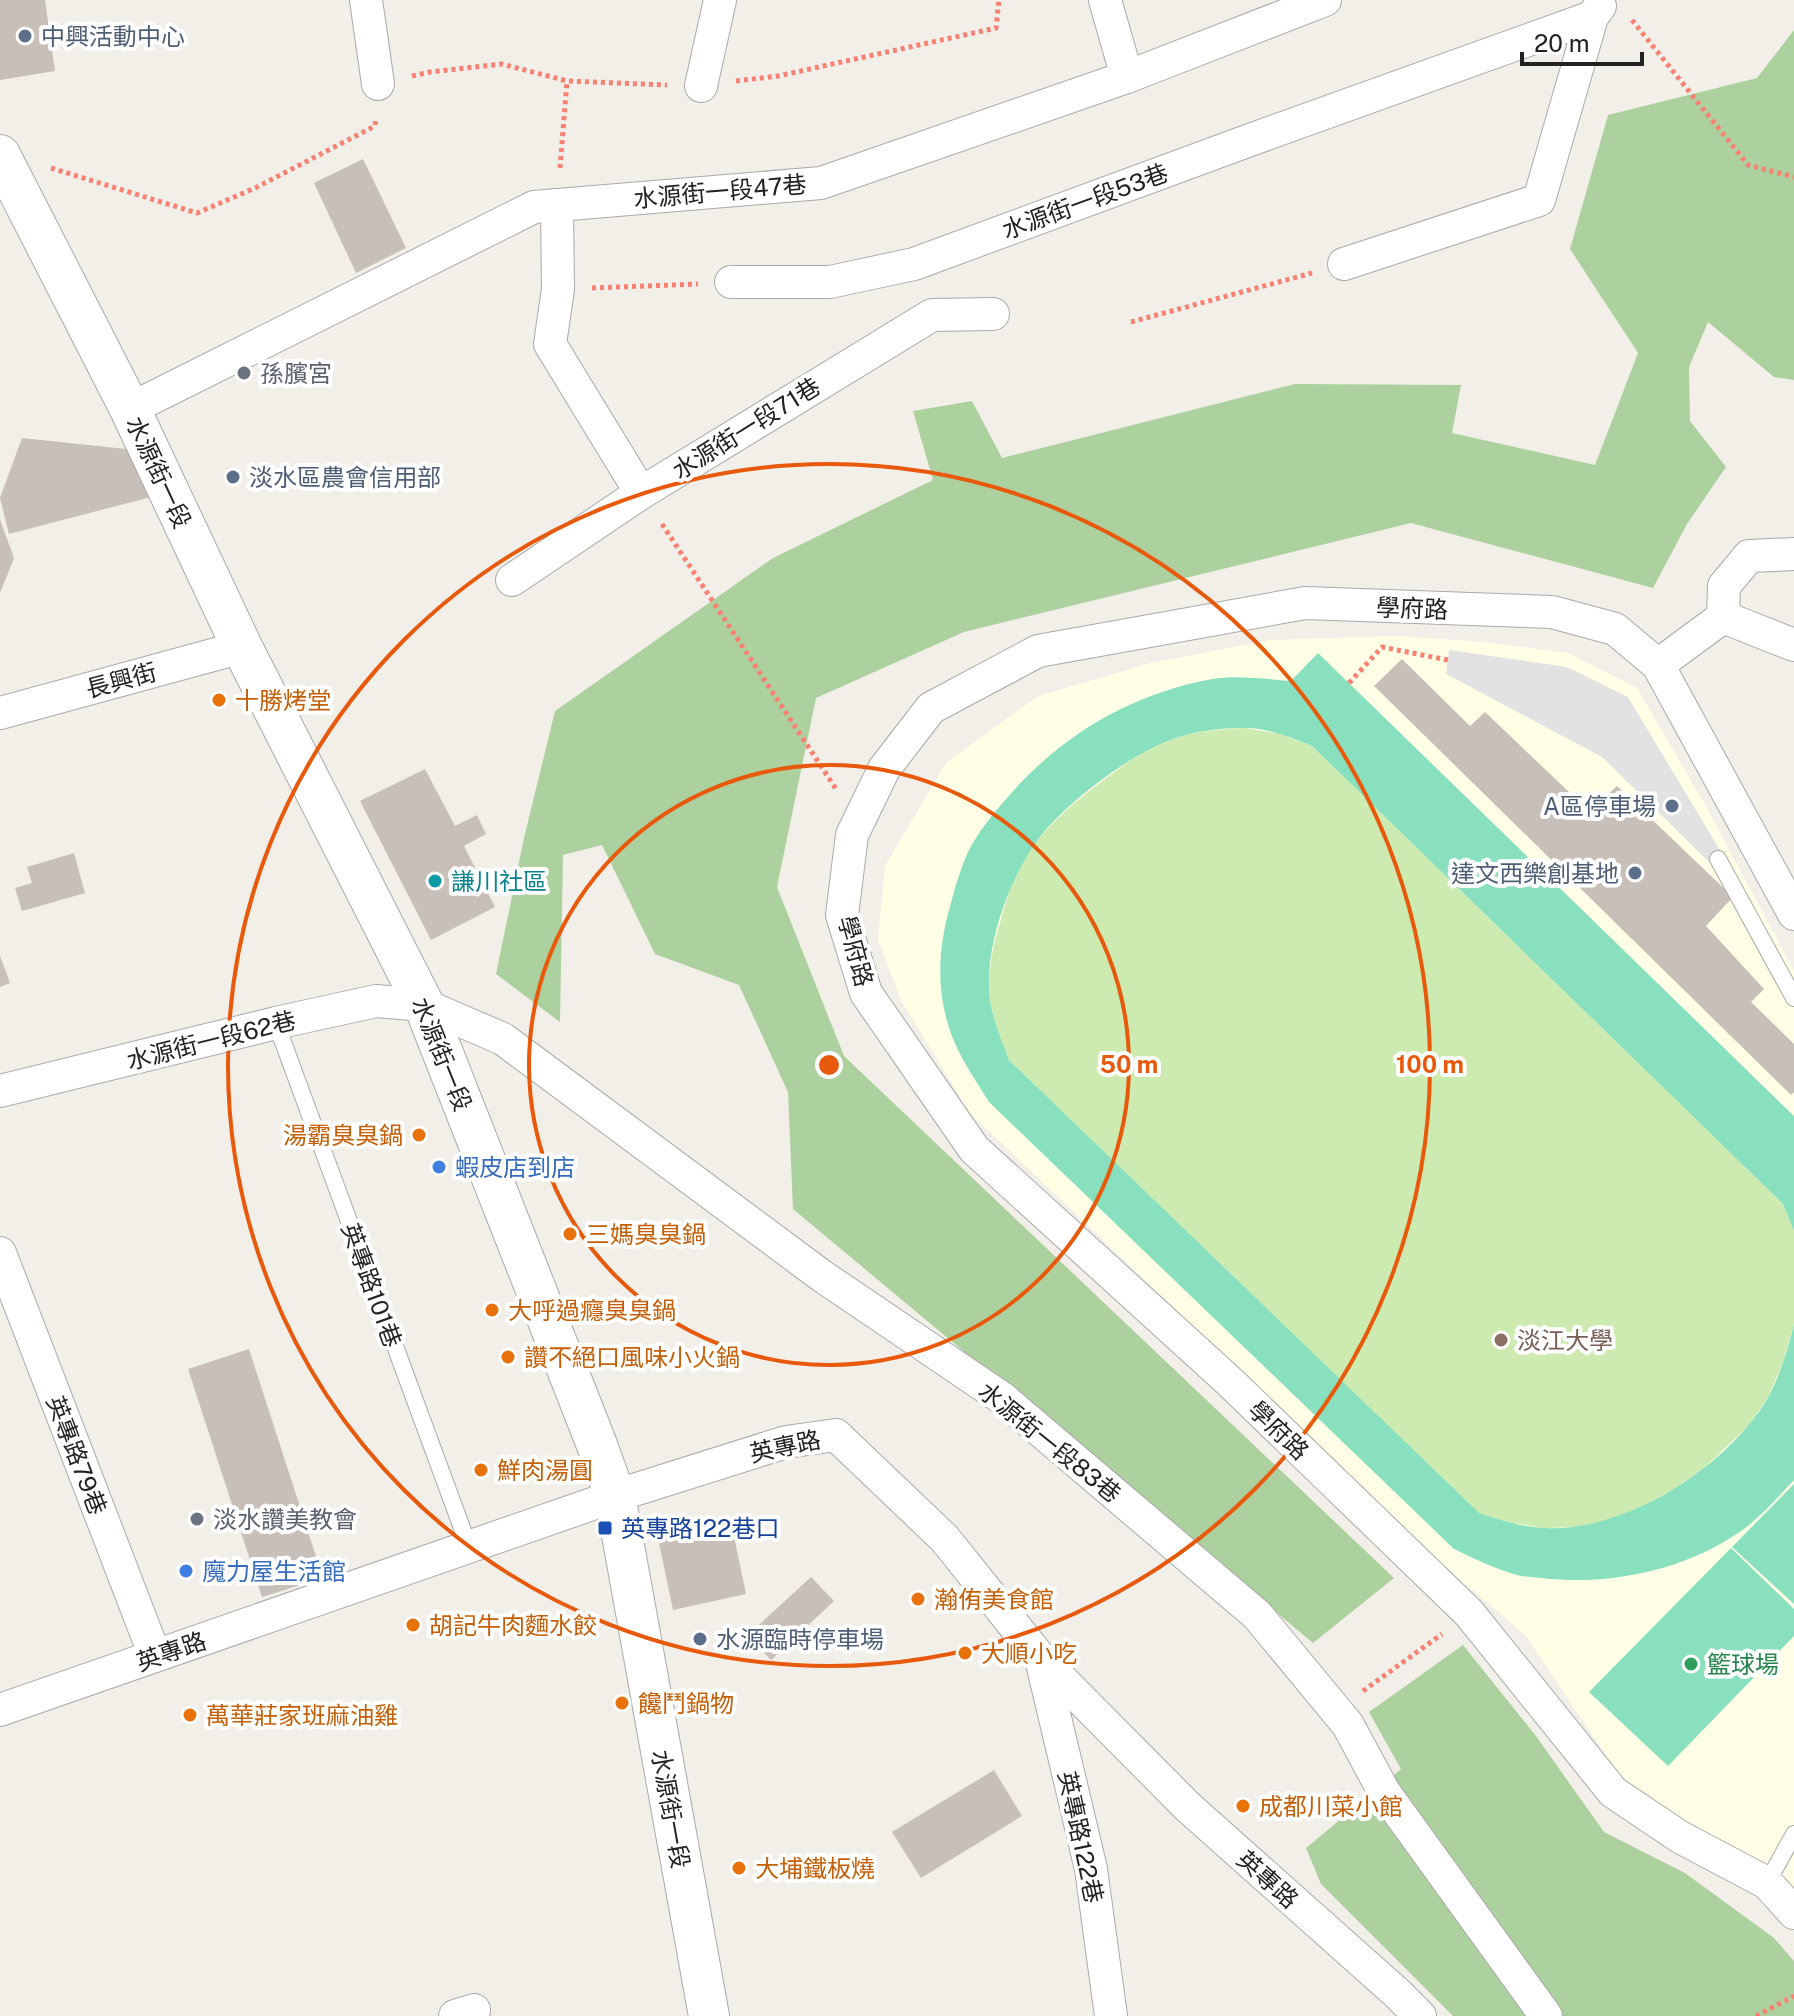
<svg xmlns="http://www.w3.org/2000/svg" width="1794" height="2016" viewBox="0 0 1794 2016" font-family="'Public Sans','Noto Sans TC',sans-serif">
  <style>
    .education { fill: #ffffe5 }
    .grass { fill: #cdebb0 }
    .forest { fill: #add19e }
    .pitch { fill: #88e0be }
    .parking { fill: #e2e2e2 }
    .building { fill: #c7bfb8 }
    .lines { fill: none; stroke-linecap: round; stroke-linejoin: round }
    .service-casing { stroke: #a9a9a9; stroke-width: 18 }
    .minor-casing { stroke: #a9a9a9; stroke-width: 34 }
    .tertiary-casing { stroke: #a9a9a9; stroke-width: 42 }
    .path { stroke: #fa8072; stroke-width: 5; stroke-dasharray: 4 4; stroke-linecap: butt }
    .service { stroke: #fff; stroke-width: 16 }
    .minor { stroke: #fff; stroke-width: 32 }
    .tertiary { stroke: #fff; stroke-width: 40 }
    .ring { fill: none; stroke: #e8590c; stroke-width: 4 }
    .service-dot { fill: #5c6f8a; stroke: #fff; stroke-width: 3 }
    .worship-dot { fill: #6b7280; stroke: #fff; stroke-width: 3 }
    .food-dot { fill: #e8710a; stroke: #fff; stroke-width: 3 }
    .culture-dot { fill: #0f9aa8; stroke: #fff; stroke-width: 3 }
    .shop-dot { fill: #3f7fe0; stroke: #fff; stroke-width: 3 }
    .education-dot { fill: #8d6e63; stroke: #fff; stroke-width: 3 }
    .transit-dot { fill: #1a4fb4; stroke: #fff; stroke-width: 3 }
    .leisure-dot { fill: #2e9e5b; stroke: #fff; stroke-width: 3 }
    .labels { text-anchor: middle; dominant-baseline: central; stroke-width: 8; stroke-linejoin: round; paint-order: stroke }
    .service-label { font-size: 24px; fill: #4e5e75; stroke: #fff; text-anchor: start }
    .street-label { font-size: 24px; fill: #222; stroke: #fff }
    .worship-label { font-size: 24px; fill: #5b616d; stroke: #fff; text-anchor: start }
    .food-label { font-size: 24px; fill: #c56008; stroke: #fff; text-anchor: start }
    .culture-label { font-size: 24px; fill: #0d838f; stroke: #fff; text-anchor: start }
    .shop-label { font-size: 24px; fill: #366cbe; stroke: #fff; text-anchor: start }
    .education-label { font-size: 24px; fill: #785e54; stroke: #fff; text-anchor: start }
    .transit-label { font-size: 24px; fill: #164399; stroke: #fff; text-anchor: start }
    .leisure-label { font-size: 24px; fill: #27864d; stroke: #fff; text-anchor: start }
    .centre { fill: #e8590c; stroke: #fff; stroke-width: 4 }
    .ring-label { font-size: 24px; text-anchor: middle; font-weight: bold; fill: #e8590c; stroke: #fff; stroke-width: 8; stroke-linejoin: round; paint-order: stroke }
  </style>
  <rect width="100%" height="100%" fill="#f2efe9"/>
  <polygon class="education" points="1398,636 1483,642 1568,653 1637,688 1704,803 1794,971 1794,1904 1622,1779 1526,1636 1447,1568 970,1113 902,1002 878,940 885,866 946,763 1038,696 1151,663 1271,640"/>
  <path class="grass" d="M1245 728 1279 734 1312 746 1783 1204 1794 1231V1324L1783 1362 1768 1397 1749 1425 1702 1470 1672 1490 1642 1506 1610 1520 1577 1527 1545 1528 1512 1523 1478 1513 1009 1060C1001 1038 990 1013 989 990 989 967 993 945 1000 923 1005 904 1011 884 1021 866 1040 830 1073 803 1105 779 1126 763 1148 748 1173 739 1196 731 1221 729 1245 728Z"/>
  <g class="forest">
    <polygon points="1794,30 1794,380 1774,377 1708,322 1689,367 1690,421 1726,467 1687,524 1653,588 1411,523 964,632 816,698 777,887 844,1056 1394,1578 1313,1643 793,1209 788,1092 739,985 655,954 602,845 563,855 560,1022 496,974 524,838 555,711 773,558 933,480 913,411 972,401 1002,458 1295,384 1461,385 1452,433 1595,465 1638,353 1570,249 1608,115 1757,78"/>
    <polygon points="1463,1645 1536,1736 1604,1832 1685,1873 1774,1938 1794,1961 1794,2016 1453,2016 1321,1884 1306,1848 1401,1769 1369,1712"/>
  </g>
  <g class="pitch">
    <path d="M1318 653 1794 1116V1231L1783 1204 1312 746C1291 738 1266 727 1242 728 1220 728 1197 731 1176 738 1133 752 1068 801 1040 837 1010 876 987 940 989 990 990 1014 1001 1038 1009 1060L1479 1513C1500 1520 1522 1527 1544 1528 1624 1533 1727 1467 1767 1399 1780 1376 1788 1349 1794 1324V1480C1777 1498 1761 1517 1741 1531 1684 1571 1608 1586 1541 1578 1533 1577 1524 1577 1517 1575 1495 1569 1475 1559 1454 1549L989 1102C972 1074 954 1050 946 1017 936 979 940 940 951 903 955 886 961 868 968 852 978 832 993 814 1007 798 1061 735 1131 694 1212 679 1238 675 1265 679 1291 681Z"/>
    <polygon points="1794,1484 1794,1604 1732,1547"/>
    <polygon points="1731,1548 1794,1609 1794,1636 1668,1766 1589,1692"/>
  </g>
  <polygon class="parking" points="1449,650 1567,667 1628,697 1723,855 1712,865 1602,757 1446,674"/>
  <g class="building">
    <polygon points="0,0 45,0 55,71 0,80"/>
    <polygon points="363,159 406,248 356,273 314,183"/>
    <polygon points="22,438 126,449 151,497 9,534 0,498"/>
    <polygon points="0,520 14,558 0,593"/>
    <polygon points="1402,659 1470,726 1485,712 1589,811 1617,786 1733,897 1706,926 1764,989 1751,1002 1794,1044 1794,1092 1791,1095 1374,686"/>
    <polygon points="425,769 455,826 477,815 486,834 464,846 495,907 431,940 360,801"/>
    <polygon points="74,853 85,893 22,911 15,888 32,883 27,867"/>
    <polygon points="0,956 10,983 0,987"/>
    <polygon points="249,1349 323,1578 262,1597 188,1369"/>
    <polygon points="731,1522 746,1594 673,1610 658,1538"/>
    <polygon points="811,1577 834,1601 771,1660 748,1635"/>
    <polygon points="994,1770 1022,1816 921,1878 892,1832"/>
  </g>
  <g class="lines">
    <defs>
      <g id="service">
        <polyline points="1718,859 1794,998"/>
        <polyline points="276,1023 469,1547"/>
        <polyline points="1767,1883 1794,1834"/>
      </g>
      <g id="minor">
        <polyline points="366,0 378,84"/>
        <polyline points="1105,0 1127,77"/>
        <polyline points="701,86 720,0"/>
        <polyline points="557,205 558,289 550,344 641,493"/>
        <polyline points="1344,264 1539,200 1592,17 1600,6"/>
        <polyline points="731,282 830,282 914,264 1250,140 1592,17"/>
        <polyline points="130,409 534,207 821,183 1127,77 1325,0"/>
        <polyline points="512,580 641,493 932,315 993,314"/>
        <polyline points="1723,617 1794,645"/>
        <polyline points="1658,665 1723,617 1724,586 1749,556 1794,554"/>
        <polyline points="0,713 242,647"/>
        <polyline points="1794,914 1658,665 1615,629 1552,612 1305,603 1038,651 931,708 884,769 852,835 842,915 866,993 974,1149 1230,1382 1469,1613 1613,1792 1680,1837 1767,1883 1794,1913"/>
        <polyline points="0,1091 276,1023 376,1001 424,1005 503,1039 822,1276 1002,1398 1257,1615 1348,1725 1384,1792 1546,2016"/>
        <polyline points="0,1253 155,1656"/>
        <polyline points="1041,1659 1091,1869 1111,2016"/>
        <polyline points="0,1710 615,1496 786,1442 836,1435 945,1539 1041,1659 1188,1807 1398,1994 1420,2016"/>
        <polyline points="455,2016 474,2010"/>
      </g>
      <polyline id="tertiary" points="0,155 130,409 242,647 424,1005 597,1445 615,1496 709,2016"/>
    </defs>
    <use href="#service" class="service-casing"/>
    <use href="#minor" class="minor-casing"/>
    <use href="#tertiary" class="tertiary-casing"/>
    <g class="path">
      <polyline points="1632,20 1748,165 1794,177"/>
      <polyline points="412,76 430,72 502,64 567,81 667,85"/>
      <polyline points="736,81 778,76 996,28 999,0"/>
      <polyline points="51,168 197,213 255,188 375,126 376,119"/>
      <polyline points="560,168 567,81"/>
      <polyline points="592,288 698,284"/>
      <polyline points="1131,322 1312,273"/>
      <polyline points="662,524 836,789"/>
      <polyline points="1349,683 1382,647 1448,660"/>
      <polyline points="1363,1691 1442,1634"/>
      <polyline points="1756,2016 1794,1996"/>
    </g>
    <use href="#service" class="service"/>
    <use href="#minor" class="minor"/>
    <use href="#tertiary" class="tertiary"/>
  </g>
  <g class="ring">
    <circle cx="829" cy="1065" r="300"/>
    <circle cx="829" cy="1065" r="601"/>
  </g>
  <g class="service-dot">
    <circle cx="25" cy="36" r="8"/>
    <circle cx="233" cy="477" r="8"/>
    <circle cx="1672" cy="806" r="8"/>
    <circle cx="1635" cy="873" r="8"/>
    <circle cx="700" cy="1639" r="8"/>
  </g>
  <g class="worship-dot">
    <circle cx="244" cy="373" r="8"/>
    <circle cx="197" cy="1519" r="8"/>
  </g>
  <g class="food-dot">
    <circle cx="219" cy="700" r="8"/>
    <circle cx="419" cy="1135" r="8"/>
    <circle cx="570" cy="1234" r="8"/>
    <circle cx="492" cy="1310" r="8"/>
    <circle cx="508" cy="1357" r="8"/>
    <circle cx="481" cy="1470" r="8"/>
    <circle cx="918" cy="1599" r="8"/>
    <circle cx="413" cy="1625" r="8"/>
    <circle cx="965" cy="1653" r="8"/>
    <circle cx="622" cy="1703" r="8"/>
    <circle cx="190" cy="1715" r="8"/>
    <circle cx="1243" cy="1806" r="8"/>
    <circle cx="739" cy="1868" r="8"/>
  </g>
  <circle class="culture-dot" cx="435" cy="881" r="8"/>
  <g class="shop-dot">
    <circle cx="439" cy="1167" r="8"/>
    <circle cx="186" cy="1571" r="8"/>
  </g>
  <circle class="education-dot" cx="1501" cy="1340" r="8"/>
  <rect class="transit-dot" x="597" y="1520" width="16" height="16" rx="4"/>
  <circle class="leisure-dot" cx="1691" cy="1664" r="8"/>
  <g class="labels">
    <g class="service-label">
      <text x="41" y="36">中興活動中心</text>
      <text x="249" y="477">淡水區農會信用部</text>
      <text x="1656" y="806" text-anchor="end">A區停車場</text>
      <text x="1619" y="873" text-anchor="end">達文西樂創基地</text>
      <text x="716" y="1639">水源臨時停車場</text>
    </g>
    <g class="street-label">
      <text transform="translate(720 191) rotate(-5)">水源街一段47巷</text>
      <text transform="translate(1085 201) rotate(-20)">水源街一段53巷</text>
      <text transform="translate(746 428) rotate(-32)">水源街一段71巷</text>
      <text transform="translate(159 472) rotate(65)">水源街一段</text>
      <text transform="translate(1412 608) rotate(2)">學府路</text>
      <text transform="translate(121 680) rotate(-15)">長興街</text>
      <text transform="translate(856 951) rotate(75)">學府路</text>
      <text transform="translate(211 1040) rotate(-14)">水源街一段62巷</text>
      <text transform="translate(442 1054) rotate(68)">水源街一段</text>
      <text transform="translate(372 1285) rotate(70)">英專路101巷</text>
      <text transform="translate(1279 1430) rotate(44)">學府路</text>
      <text transform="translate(1050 1442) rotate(39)">水源街一段83巷</text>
      <text transform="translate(785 1446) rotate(-12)">英專路</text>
      <text transform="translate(77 1455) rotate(69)">英專路79巷</text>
      <text transform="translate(171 1651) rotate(-19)">英專路</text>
      <text transform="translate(671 1809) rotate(80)">水源街一段</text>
      <text transform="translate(1081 1837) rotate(78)">英專路122巷</text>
      <text transform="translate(1268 1879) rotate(42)">英專路</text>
    </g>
    <g class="worship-label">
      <text x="260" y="373">孫臏宮</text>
      <text x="213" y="1519">淡水讚美教會</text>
    </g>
    <g class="food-label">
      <text x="235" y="700">十勝烤堂</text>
      <text x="403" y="1135" text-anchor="end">湯霸臭臭鍋</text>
      <text x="586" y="1234">三媽臭臭鍋</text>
      <text x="508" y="1310">大呼過癮臭臭鍋</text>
      <text x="524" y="1357">讚不絕口風味小火鍋</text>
      <text x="497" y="1470">鮮肉湯圓</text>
      <text x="934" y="1599">瀚侑美食館</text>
      <text x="429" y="1625">胡記牛肉麵水餃</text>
      <text x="981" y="1653">大順小吃</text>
      <text x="638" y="1703">饞鬥鍋物</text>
      <text x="206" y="1715">萬華莊家班麻油雞</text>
      <text x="1259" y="1806">成都川菜小館</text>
      <text x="755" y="1868">大埔鐵板燒</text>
    </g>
    <g class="culture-label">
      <text x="451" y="881">謙川社區</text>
    </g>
    <g class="shop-label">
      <text x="455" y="1167">蝦皮店到店</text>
      <text x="202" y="1571">魔力屋生活館</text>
    </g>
    <g class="education-label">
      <text x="1517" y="1340">淡江大學</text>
    </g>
    <g class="transit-label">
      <text x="621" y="1528">英專路122巷口</text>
    </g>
    <g class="leisure-label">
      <text x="1707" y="1664">籃球場</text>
    </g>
  </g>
  <circle cx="829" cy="1065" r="12" class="centre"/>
  <g class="ring-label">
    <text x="1129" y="1073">50 m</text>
    <text x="1430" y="1073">100 m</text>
  </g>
  <path d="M1522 52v12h120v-12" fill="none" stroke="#222222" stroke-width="4"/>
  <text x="1534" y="52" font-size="24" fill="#222222" stroke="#ffffff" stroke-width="6" paint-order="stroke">20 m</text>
</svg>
